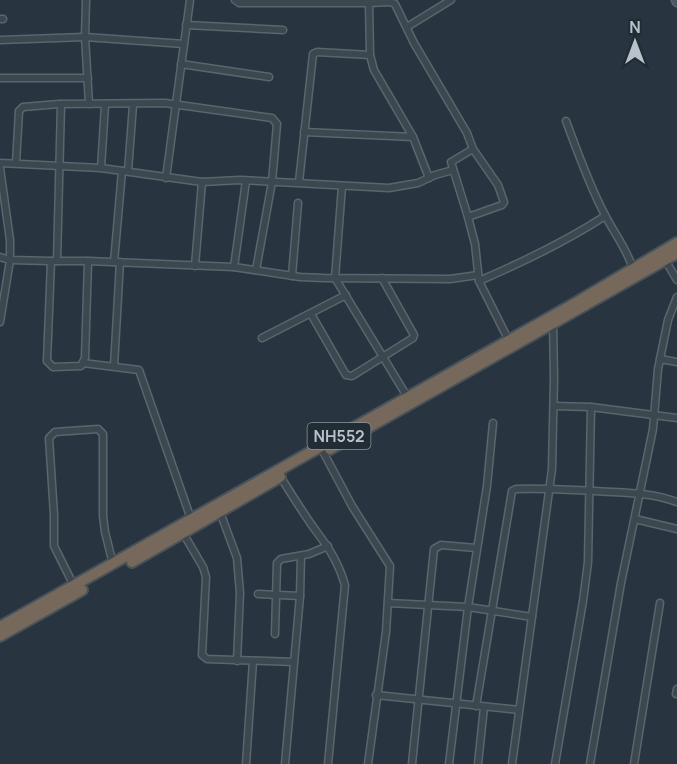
<svg xmlns="http://www.w3.org/2000/svg" width="677" height="764" viewBox="0 0 677 764" font-family="Manrope,sans-serif">
  <style>
    .lines { fill: none; stroke-linecap: round; stroke-linejoin: round }
    .street-casing { stroke: #5a656d; stroke-width: 9 }
    .secondary-casing { stroke: #5a656d; stroke-width: 11 }
    .highway-casing { stroke: #47525a; stroke-width: 14 }
    .street { stroke: #3c4750; stroke-width: 6 }
    .secondary { stroke: #4b5663; stroke-width: 8 }
    .highway { stroke: #76685a; stroke-width: 10 }
    .labels { text-anchor: middle; dominant-baseline: central; stroke-width: 4.5; stroke-linejoin: round; paint-order: stroke }
    .shield { fill: #212c35; stroke: #8b959d; stroke-width: 1.5 }
    .shield-label { font-size: 16px; font-weight: bold; fill: #b9c2ca }
  </style>
  <rect width="100%" height="100%" fill="#283540"/>
  <g class="lines">
    <defs>
      <g id="street">
        <polyline points="86,0 85,37 89,104"/>
        <polyline points="235,0 239,3 369,3 370,55 374,70 413,137 429,178"/>
        <polyline points="369,1 369,3 391,2 395,4 414,43 467,133 473,149"/>
        <polyline points="0,19 3,19"/>
        <polyline points="186,25 283,30"/>
        <polyline points="407,27 451,0"/>
        <polyline points="0,40 85,37 184,44"/>
        <polyline points="181,64 269,77"/>
        <polyline points="0,78 88,78"/>
        <path d="M566 121C578 153 589 185 605 215 614 233 627 249 633 269"/>
        <polyline points="304,132 413,137"/>
        <polygon points="473,149 498,185 504,202 502,205 468,217 451,162"/>
        <polyline points="0,163 101,168 202,182 240,180 389,188 418,183 435,175 453,170"/>
        <polyline points="16,163 19,111 23,107 59,104 165,103 272,118 277,124 272,182 256,270"/>
        <polyline points="0,168 10,240 10,260 0,322"/>
        <polyline points="101,168 105,105"/>
        <polyline points="128,171 133,105"/>
        <polyline points="166,178 190,0"/>
        <polyline points="299,182 313,54 317,52 370,55"/>
        <polyline points="342,186 335,278 408,398"/>
        <polyline points="468,217 475,244 479,281 510,343"/>
        <polyline points="0,257 10,260 51,261 88,261 234,267 300,277 324,278 450,279 478,275"/>
        <polyline points="664,258 677,280"/>
        <polyline points="51,261 47,361 53,367 81,366 85,358 88,261"/>
        <polyline points="57,261 61,104"/>
        <polyline points="114,262 122,171"/>
        <polyline points="195,266 202,182"/>
        <polyline points="234,267 246,181"/>
        <polyline points="292,276 298,203"/>
        <path d="M479 281C523 262 565 242 605 216"/>
        <polyline points="311,314 346,375 352,376 413,338 414,335 382,278"/>
        <polyline points="262,338 346,295"/>
        <polyline points="660,359 677,362"/>
        <polyline points="83,363 139,370 191,519"/>
        <polyline points="114,366 120,262"/>
        <polyline points="554,406 591,407 677,418"/>
        <polyline points="320,446 352,506 390,566 386,632 368,764"/>
        <path d="M280 476C290 492 300 508 311 524 327 546 337 558 345 585L328 764"/>
        <polyline points="220,512 237,558 240,593 237,661"/>
        <polyline points="635,519 677,529"/>
        <polyline points="183,533 203,567 206,577 202,655 207,659 294,662"/>
        <polyline points="74,586 54,546 54,515 49,438 55,432 98,429 103,434 103,516 105,532 113,564"/>
        <polyline points="258,594 300,596 301,556"/>
        <polyline points="388,603 468,607 532,617"/>
        <polyline points="275,634 277,563 281,559 309,554 328,546"/>
        <polyline points="676,694 677,689"/>
        <polyline points="376,695 519,710"/>
        <path d="M476 706 512 491 516 489C543 488 568 490 595 491 623 493 651 492 677 502"/>
        <polyline points="246,764 253,661"/>
        <polyline points="285,764 300,596"/>
        <polyline points="412,764 434,549 441,545 476,548"/>
        <polyline points="449,764 468,607 487,486 493,423"/>
        <polyline points="478,764 484,707"/>
        <polyline points="512,764 552,469 554,378 553,321"/>
        <polyline points="555,764 583,601 588,562 591,407"/>
        <polyline points="590,764 621,583 653,429 658,369 668,320 677,297"/>
        <polyline points="634,764 660,603"/>
      </g>
      <polyline id="secondary" points="676,0 677,2"/>
      <g id="highway">
        <polyline points="330,449 677,253"/>
        <polyline points="132,562 280,477"/>
        <polyline points="0,627 572,305 677,243"/>
        <polyline points="0,636 82,590"/>
      </g>
    </defs>
    <use href="#street" class="street-casing"/>
    <use href="#secondary" class="secondary-casing"/>
    <use href="#highway" class="highway-casing"/>
    <use href="#street" class="street"/>
    <use href="#secondary" class="secondary"/>
    <use href="#highway" class="highway"/>
  </g>
  <g class="labels">
    <rect class="shield" x="307.5" y="423" width="63" height="26" rx="4.5"/>
    <g class="shield-label">
      <text x="339" y="436">NH552</text>
    </g>
  </g>
  <g transform="translate(635 42)" stroke="#212c35" stroke-width="4.5" paint-order="stroke">
  <path d="M0-4.5L10 22L0 15L-10 22Z" fill="#b9c2ca"/>
  <text y="-9" font-size="16" font-weight="bold" text-anchor="middle" fill="#b9c2ca">N</text>
  </g>
</svg>
